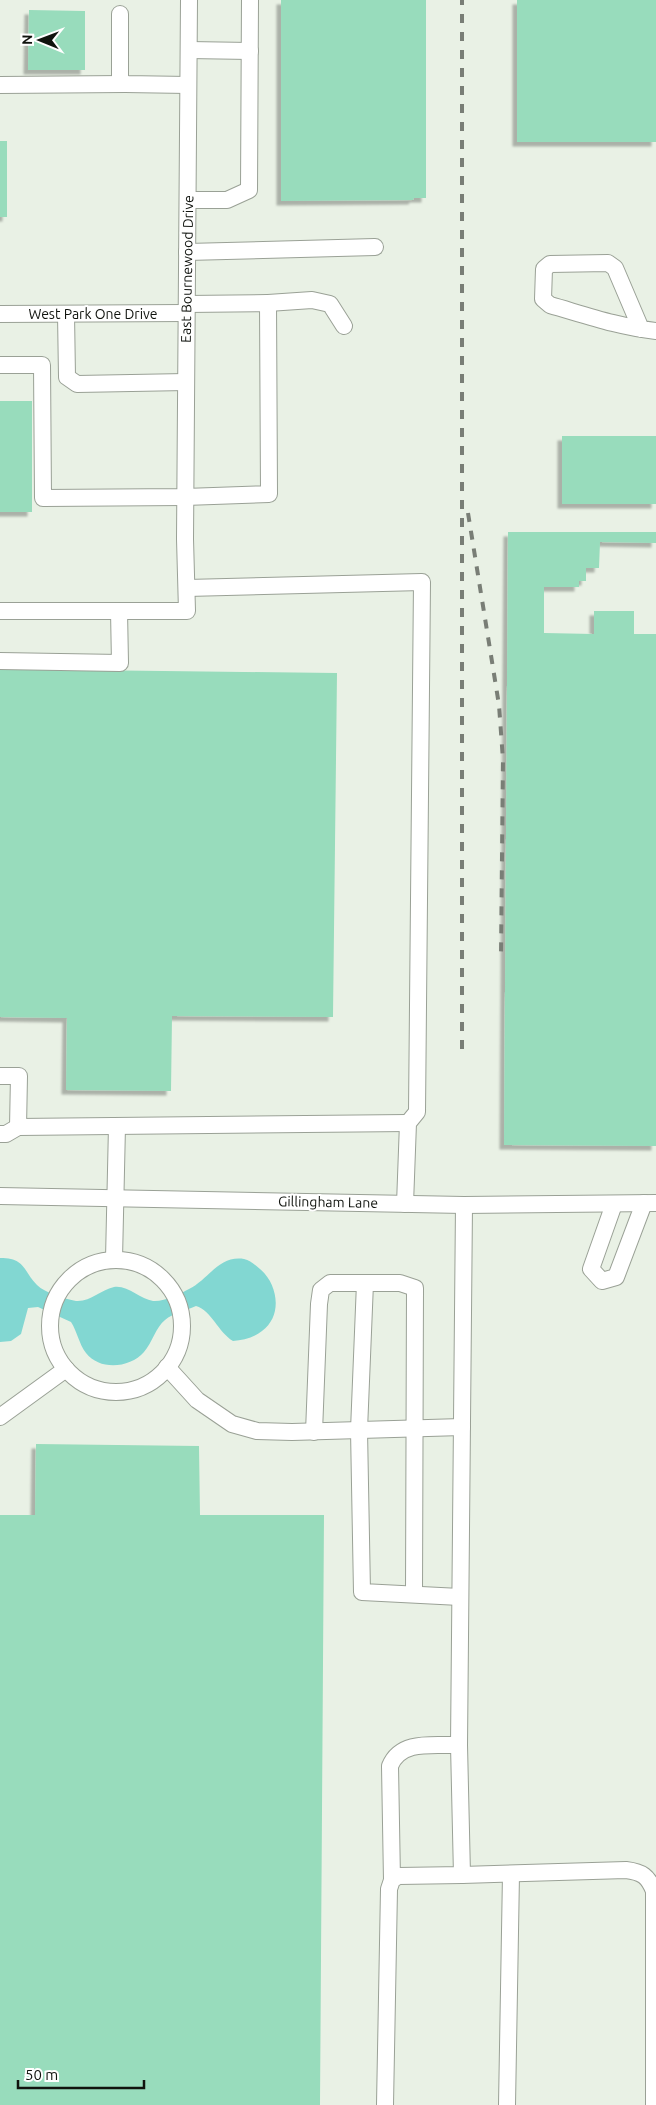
<svg xmlns="http://www.w3.org/2000/svg" width="656" height="2105" viewBox="0 0 656 2105" font-family="Ubuntu,sans-serif">
  <style>
    .water { fill: #82d7d2 }
    .building { fill: #98dcbc; filter: url(#shadow) }
    .lines { fill: none; stroke-linecap: round; stroke-linejoin: round }
    .minor-casing { stroke: #9aa196; stroke-width: 18 }
    .minor { stroke: #fff; stroke-width: 16 }
    .rail { stroke: #797e76; stroke-width: 4; stroke-dasharray: 9 9; stroke-linecap: butt }
    .labels { text-anchor: middle; dominant-baseline: central; stroke-width: 4; stroke-linejoin: round; paint-order: stroke }
    .street-label { font-size: 14px; fill: #10130e; stroke: #fff }
  </style>
  <defs>
    <filter id="shadow"><feDropShadow dx="-4.5" dy="4.5" stdDeviation="1" flood-color="#0004"/></filter>
  </defs>
  <rect width="100%" height="100%" fill="#e9f1e5"/>
  <path class="water" d="M0 1258C26 1258 23 1271 37 1285 45 1293 65 1299 76 1301 91 1302 100 1290 114 1287 128 1285 140 1299 153 1301 164 1302 180 1294 189 1289 208 1280 219 1255 244 1259 250 1260 255 1265 260 1269 278 1284 283 1316 262 1331 253 1338 243 1340 233 1341 218 1332 212 1311 196 1306 187 1310 173 1313 165 1320 156 1327 152 1343 144 1352 130 1368 100 1371 86 1353 79 1344 77 1331 71 1322L38 1307 28 1308 21 1334 11 1341 0 1342Z"/>
  <g class="building">
    <polygon points="281,0 426,0 426,198 414,198 413,200 281,201"/>
    <rect x="517" y="0" width="139" height="142"/>
    <polygon points="29,10 85,11 85,70 28,70"/>
    <rect x="0" y="141" width="7" height="76"/>
    <rect x="0" y="401" width="32" height="111"/>
    <rect x="562" y="436" width="94" height="68"/>
    <polygon points="508,532 656,532 656,543 600,542 599,568 586,568 586,581 579,581 579,587 544,587 544,633 594,634 594,611 634,611 634,634 656,634 656,1146 504,1145"/>
    <polygon points="0,669 337,673 333,1017 172,1016 171,1091 66,1090 67,1018 0,1017"/>
    <polygon points="36,1444 199,1446 200,1515 324,1515 320,2105 0,2105 0,1515 35,1515"/>
  </g>
  <g class="lines">
    <defs>
      <g id="minor">
        <polyline points="120,14 120,79 125,84 188,85"/>
        <polyline points="189,50 250,51"/>
        <polyline points="0,85 125,84"/>
        <polyline points="188,200 227,200 249,190 250,0"/>
        <polyline points="187,252 375,247"/>
        <polyline points="268,303 312,300 330,304 344,326"/>
        <polyline points="0,314 186,313"/>
        <polyline points="66,314 67,377 77,384 186,382"/>
        <path d="M641 329 615 268 608 263 550 264 544 269 543 299 550 305C585 315 619 327 656 331"/>
        <polyline points="0,365 42,365 43,498 185,497 269,494 268,303 187,304"/>
        <polyline points="187,588 422,582 417,1112 408,1123 405,1204"/>
        <polyline points="0,611 187,611 185,539 189,0"/>
        <polyline points="0,661 120,663 119,611"/>
        <polyline points="0,1076 19,1076 18,1127 408,1123"/>
        <polyline points="0,1134 6,1134 18,1127"/>
        <polyline points="0,1196 464,1205 656,1203"/>
        <polyline points="614,1204 591,1269 602,1281 616,1277 644,1203"/>
        <polyline points="114,1259 117,1126"/>
        <circle cx="116" cy="1326" r="66"/>
        <polyline points="365,1283 359,1430 362,1592 460,1597"/>
        <polyline points="167,1367 197,1400 232,1424 257,1431 292,1432 462,1427"/>
        <polyline points="0,1417 66,1369"/>
        <polyline points="314,1432 319,1304 321,1290 330,1283 400,1283 415,1288 414,1594"/>
        <path d="M462 1875 626 1870C642 1872 648 1876 654 1891V2105"/>
        <path d="M392 1880 390 1766C401 1739 434 1746 459 1745"/>
        <polyline points="385,2105 389,1889 392,1880 398,1876 462,1875 459,1745 464,1205"/>
        <polyline points="507,2105 511,1874"/>
      </g>
    </defs>
    <use href="#minor" class="minor-casing"/>
    <use href="#minor" class="minor"/>
    <g class="rail">
      <polyline points="468,513 499,705 503,760 501,956"/>
      <polyline points="462,1049 462,0"/>
    </g>
  </g>
  <g class="labels">
    <g class="street-label">
      <text transform="translate(187 269) rotate(-89)">East Bournewood Drive</text>
      <text x="93" y="314">West Park One Drive</text>
      <text transform="translate(328 1202) rotate(1)">Gillingham Lane</text>
    </g>
  </g>
  <g transform="translate(40 40) rotate(271)" stroke="#ffffff" stroke-width="4" paint-order="stroke">
  <path d="M0-4L9 19L0 12L-9 19Z" fill="#10130e"/>
  <text y="-8" font-size="14" font-weight="bold" text-anchor="middle" fill="#10130e">N</text>
  </g>
  <path d="M18 2080v8h126v-8" fill="none" stroke="#10130e" stroke-width="2.5"/>
  <text x="25" y="2080" font-size="15" fill="#10130e" stroke="#ffffff" stroke-width="4" paint-order="stroke">50 m</text>
</svg>
